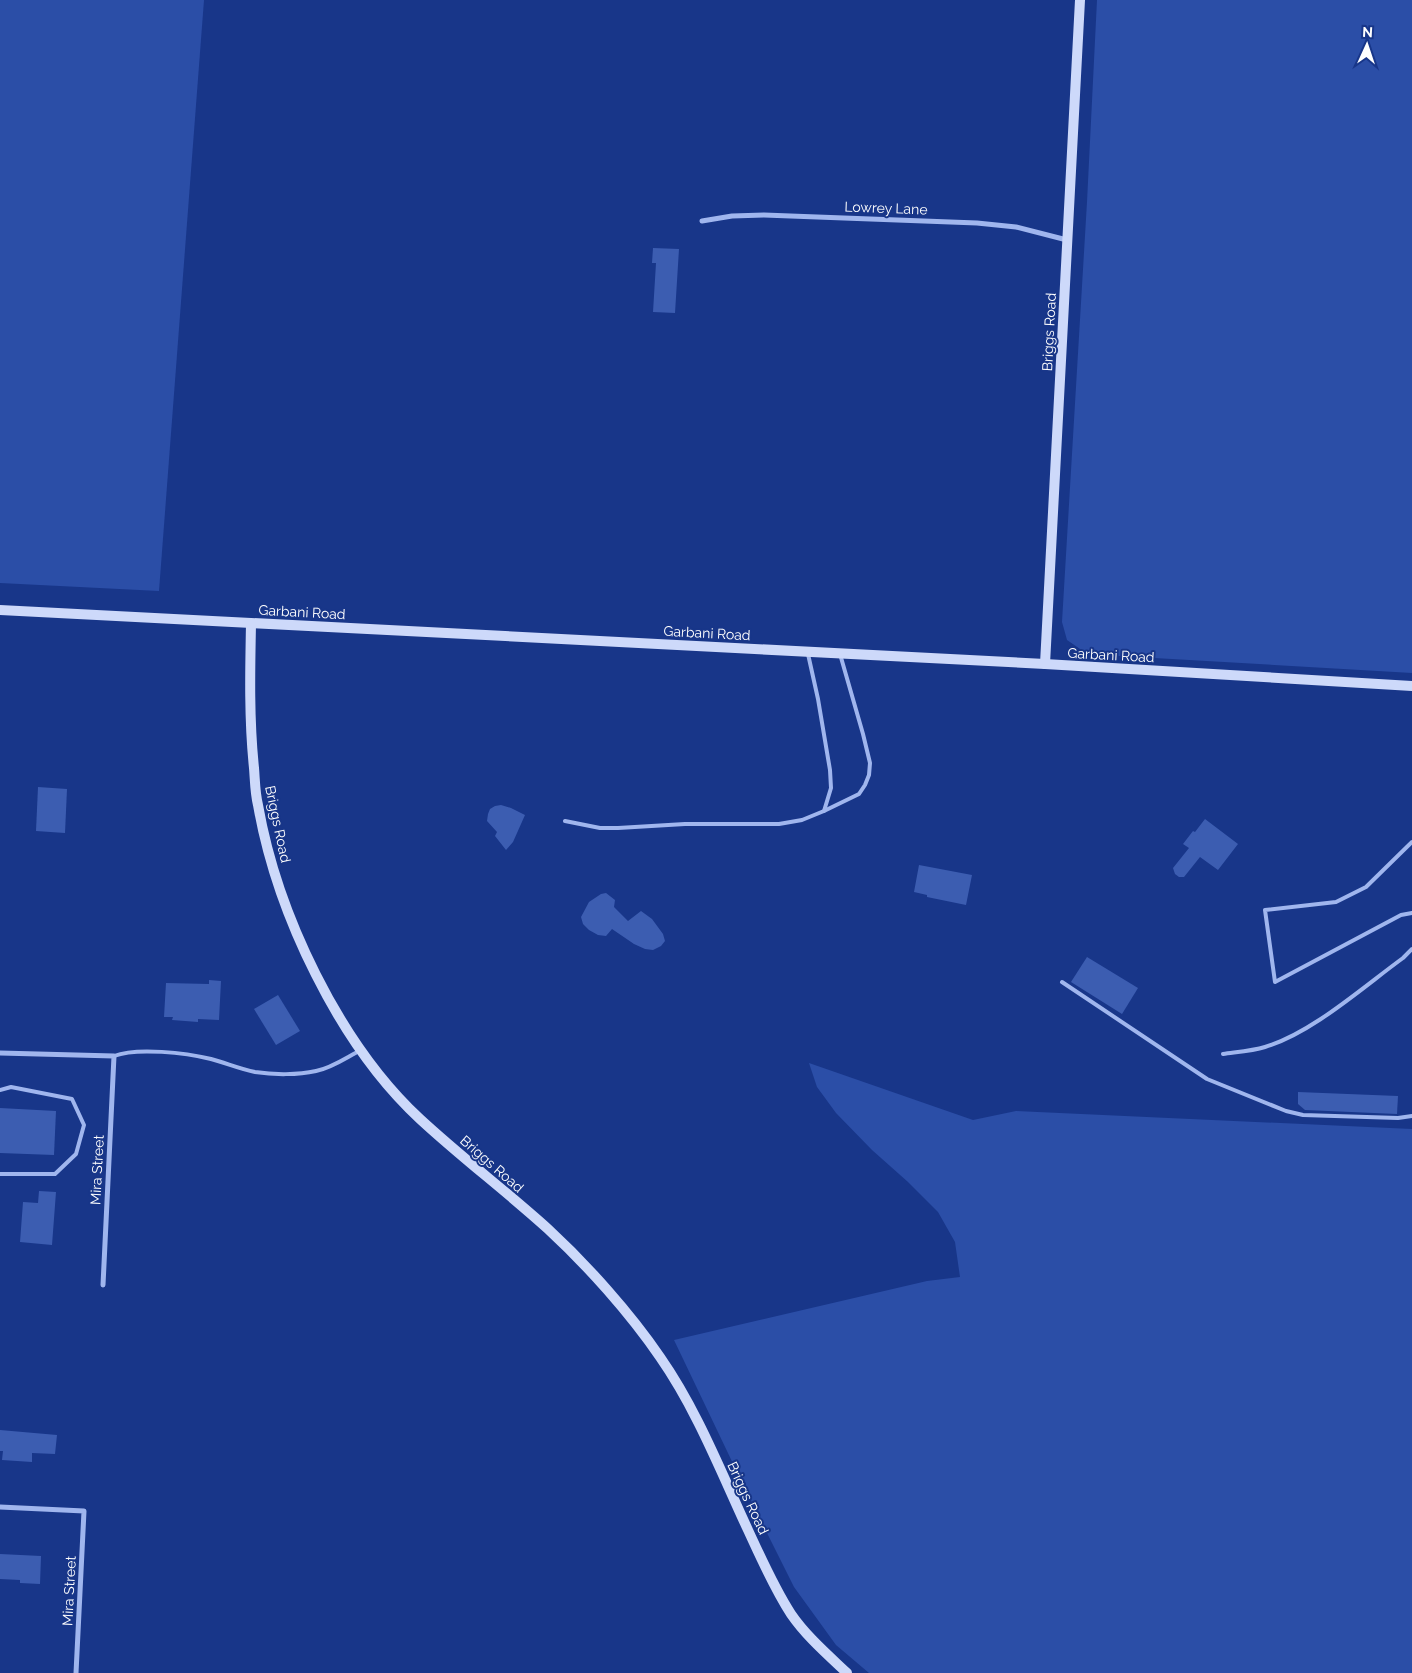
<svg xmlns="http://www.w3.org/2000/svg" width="1412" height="1673" viewBox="0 0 1412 1673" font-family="Raleway,sans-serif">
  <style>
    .green { fill: #2b4ea7 }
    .building { fill: #3c5db1 }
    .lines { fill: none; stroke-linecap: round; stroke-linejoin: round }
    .lane { stroke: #a0b6ee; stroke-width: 4 }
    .street { stroke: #a0b6ee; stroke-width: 5 }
    .secondary { stroke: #cdd9fa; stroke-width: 10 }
    .labels { text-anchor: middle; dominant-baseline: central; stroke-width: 4; stroke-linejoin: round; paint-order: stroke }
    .street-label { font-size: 14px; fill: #fff; stroke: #183689 }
  </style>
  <rect width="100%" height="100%" fill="#183689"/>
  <g class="green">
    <polygon points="0,0 204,0 159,591 0,583"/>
    <polygon points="1097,0 1412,0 1412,673 1102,655 1083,651 1067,640 1062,622 1087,202"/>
    <polygon points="809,1063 973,1120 1016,1111 1412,1129 1412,1673 869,1673 836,1645 794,1587 748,1495 674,1340 927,1281 960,1277 955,1242 938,1212 908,1182 872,1150 836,1113 817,1087"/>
  </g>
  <g class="building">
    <polygon points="653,248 679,249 675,313 653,312 656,263 652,263"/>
    <polygon points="38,787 67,789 65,833 36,831"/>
    <polygon points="501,805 511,808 525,815 513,842 506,850 495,836 497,832 487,821 488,814 490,809 495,806"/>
    <polygon points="1205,819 1238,844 1218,870 1200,857 1184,877 1179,877 1175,874 1173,868 1189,848 1183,844 1193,831 1195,832"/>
    <polygon points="919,865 972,875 966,905 927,897 927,895 914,892"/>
    <polygon points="606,893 615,900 614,907 628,921 641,911 652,919 663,934 665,941 661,946 653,950 645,949 634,944 612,929 606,936 598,935 589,930 583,924 581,917 589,902 601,894"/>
    <polygon points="1087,957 1138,988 1122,1014 1071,982"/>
    <polygon points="209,980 221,981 219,1020 198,1019 198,1022 172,1020 173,1017 164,1017 166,983 209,984"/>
    <polygon points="278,995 300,1031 276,1045 254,1009"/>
    <polygon points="1298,1092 1398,1096 1397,1114 1305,1110 1298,1104"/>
    <polygon points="0,1108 56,1111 54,1155 0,1153"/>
    <polygon points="39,1191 56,1192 52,1245 20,1242 23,1202 38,1203"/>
    <polygon points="0,1430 57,1435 55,1454 32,1453 32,1462 2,1460 3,1451 0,1451"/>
    <polygon points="0,1554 41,1556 40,1584 20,1583 20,1580 0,1579"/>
  </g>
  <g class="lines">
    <g class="lane">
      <polyline points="824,811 859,794 865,785 869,775 870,763 863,734 840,654"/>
      <polyline points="565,821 600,828 618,828 685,824 779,824 802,820 824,811 831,788 830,770 818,699 808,654"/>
      <polyline points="1412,842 1366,887 1336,902 1265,910 1275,982 1401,915 1412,913"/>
      <polyline points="1062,982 1207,1079 1286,1111 1303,1115 1398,1118 1412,1116"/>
      <path d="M1223 1054C1237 1052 1252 1051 1265 1047 1312 1033 1363 987 1403 958L1412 949"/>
      <path d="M114 1056C137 1047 186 1053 211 1059 226 1063 240 1069 255 1072 274 1075 298 1075 316 1071 332 1068 347 1057 361 1050"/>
      <polyline points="0,1090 11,1087 72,1099 84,1125 76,1154 55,1174 0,1174"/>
    </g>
    <g class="street">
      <polyline points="702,221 732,216 764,215 977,223 1016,227 1067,240"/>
      <polyline points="0,1053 114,1056 103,1285"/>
      <polyline points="0,1507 84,1511 76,1673"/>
    </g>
    <g class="secondary">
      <polyline points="0,610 1045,664 1412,686"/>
      <path d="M251 624C250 672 249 720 254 768 255 780 255 793 258 805 277 913 339 1044 420 1119 461 1157 506 1191 548 1229 587 1265 630 1313 660 1357 697 1410 721 1472 748 1530 761 1558 774 1588 791 1614 806 1636 828 1655 847 1673"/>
      <polyline points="1045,664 1080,0"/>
    </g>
  </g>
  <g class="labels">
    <g class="street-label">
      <text transform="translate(886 208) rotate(2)">Lowrey Lane</text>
      <text transform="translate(1049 332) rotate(-87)">Briggs Road</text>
      <text transform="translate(302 612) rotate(3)">Garbani Road</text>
      <text transform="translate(707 633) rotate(3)">Garbani Road</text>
      <text transform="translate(1111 655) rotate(3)">Garbani Road</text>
      <text transform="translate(278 824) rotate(78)">Briggs Road</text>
      <text transform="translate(492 1164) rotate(41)">Briggs Road</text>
      <text transform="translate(97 1170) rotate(-87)">Mira Street</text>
      <text transform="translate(748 1498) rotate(65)">Briggs Road</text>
      <text transform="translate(69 1591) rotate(-87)">Mira Street</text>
    </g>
  </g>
  <g transform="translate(1367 45) rotate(3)" stroke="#183689" stroke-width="4" paint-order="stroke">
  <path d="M0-4L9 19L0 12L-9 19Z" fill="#ffffff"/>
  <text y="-8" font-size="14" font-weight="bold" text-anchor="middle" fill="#ffffff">N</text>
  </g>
</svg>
